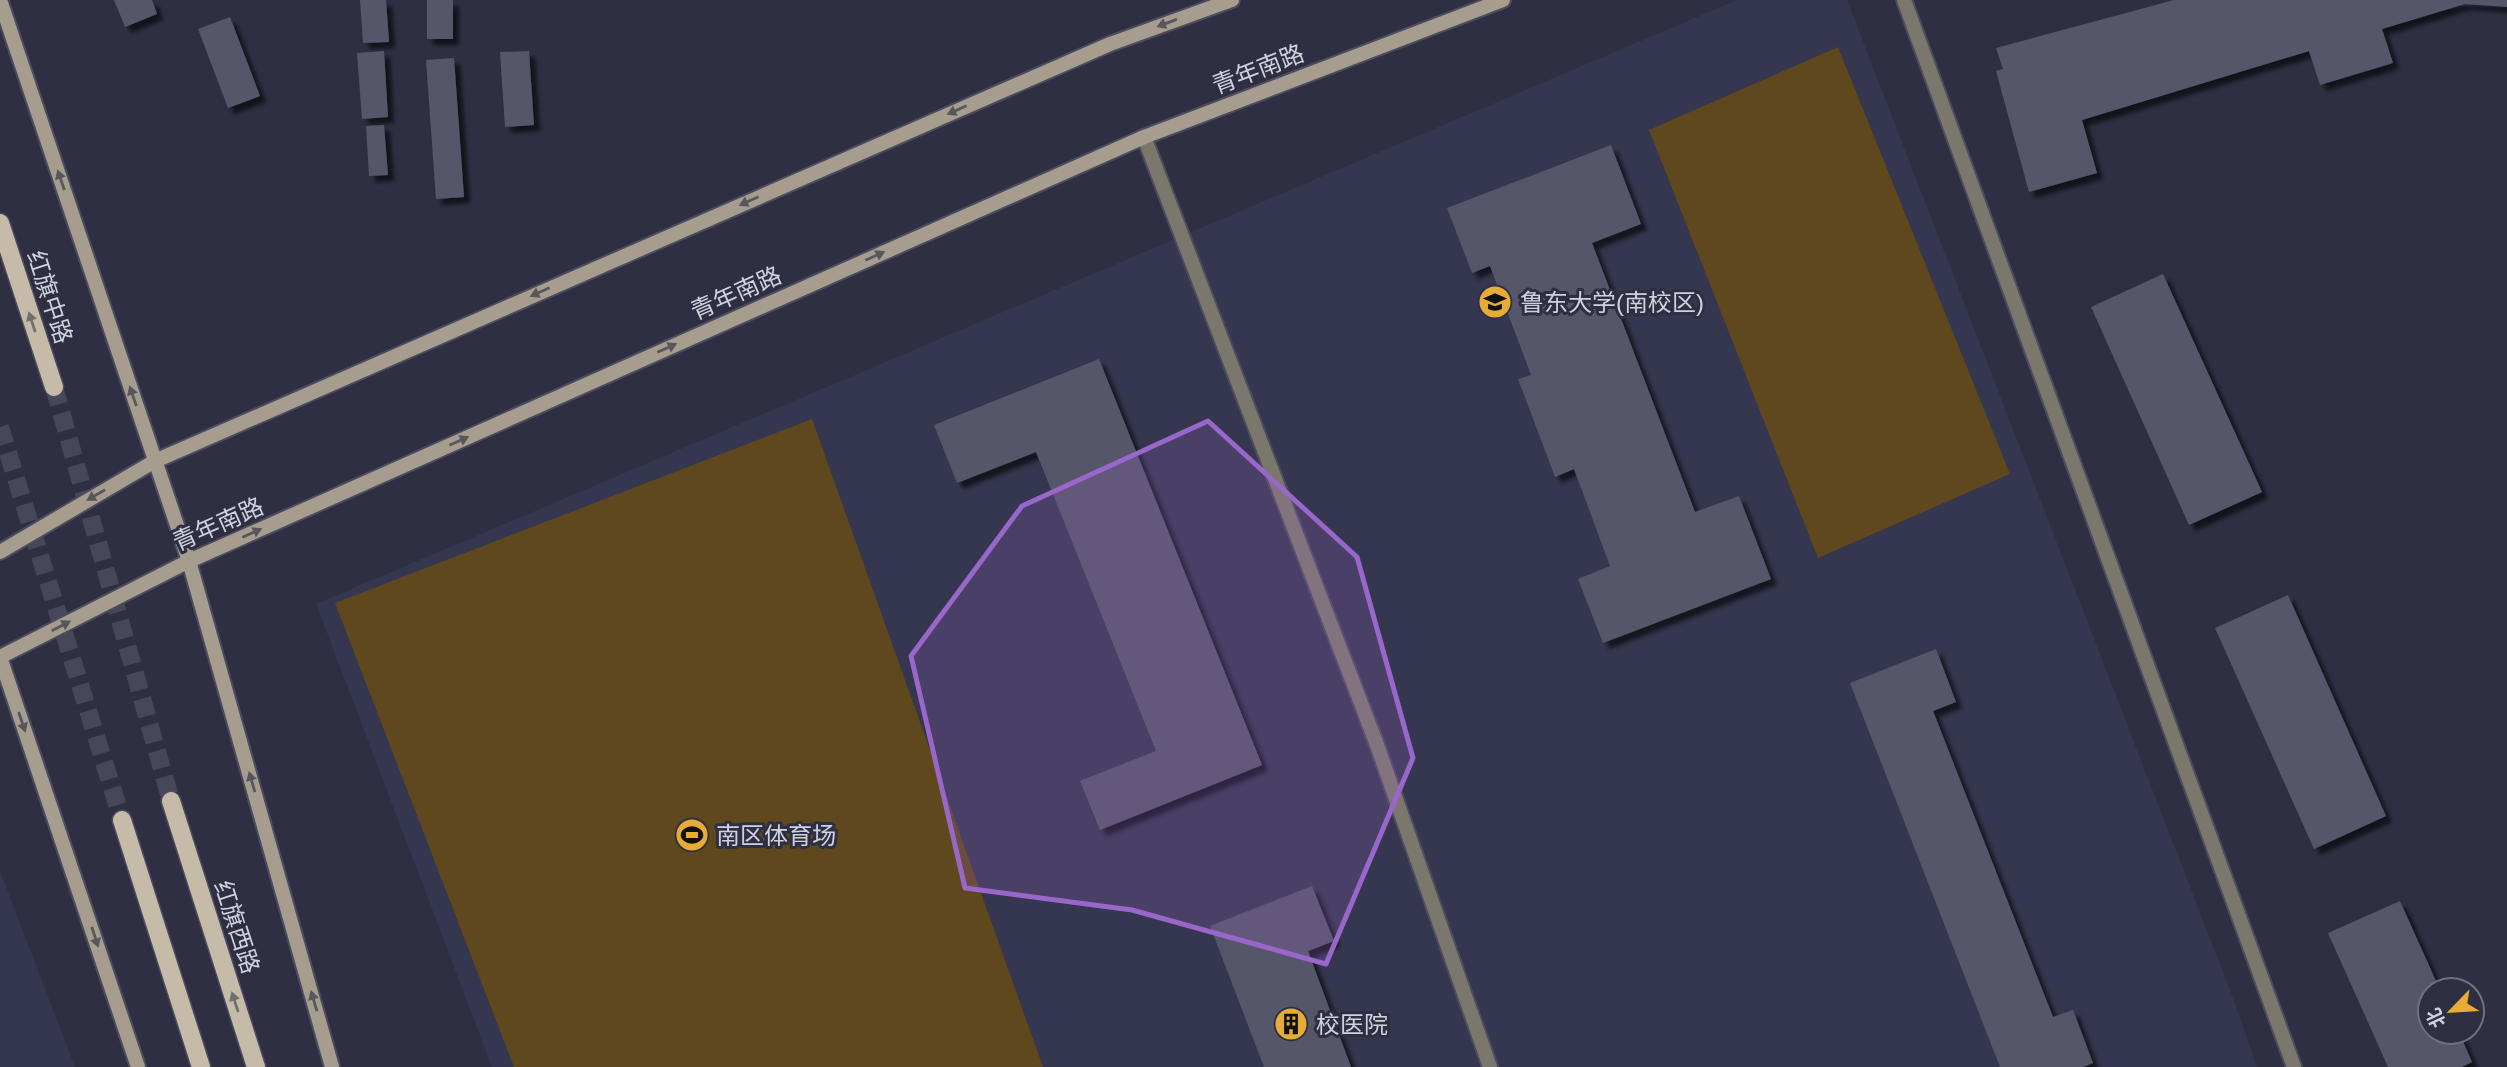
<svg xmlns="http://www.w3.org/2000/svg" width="2507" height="1067" viewBox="0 0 2507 1067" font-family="Helvetica,'Noto Sans SC',sans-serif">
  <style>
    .built { fill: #35364f }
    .park { fill: #5f481e }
    .building { fill: #54566b; filter: url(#shadow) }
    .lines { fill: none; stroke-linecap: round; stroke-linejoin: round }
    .primary-tunnel { stroke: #464759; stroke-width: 18; stroke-dasharray: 18 9; stroke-linecap: butt }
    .lane-casing { stroke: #4b4c5e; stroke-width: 18 }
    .street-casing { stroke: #4b4c5e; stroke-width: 18 }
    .secondary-casing { stroke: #4b4c5e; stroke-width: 18 }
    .primary-casing { stroke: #4b4c5e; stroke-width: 21 }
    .lane { stroke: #7c776d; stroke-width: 14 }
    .street { stroke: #7c776d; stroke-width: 14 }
    .secondary { stroke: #a69d8f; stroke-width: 14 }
    .primary { stroke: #c6bba9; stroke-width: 18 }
    .oneway { fill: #58565d }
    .oneway2 { fill: #726e70 }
    .marked { fill: #9966ca; fill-opacity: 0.2; stroke: #9966ca; stroke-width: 5; stroke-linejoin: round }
    .labels { text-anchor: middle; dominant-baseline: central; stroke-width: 6; stroke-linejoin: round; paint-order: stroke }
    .street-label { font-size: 24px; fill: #d0d1de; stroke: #2e2f42 }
    .poi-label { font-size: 24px; fill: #d0d1de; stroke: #2e2f42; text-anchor: start }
  </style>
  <defs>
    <filter id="shadow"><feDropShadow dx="6" dy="6" stdDeviation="2" flood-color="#0009"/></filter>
  </defs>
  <rect width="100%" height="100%" fill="#2e2f42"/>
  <g class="built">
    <polygon points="1737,0 1847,0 2235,1003 2257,1067 492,1067 316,604"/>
    <polygon points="0,871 75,1067 0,1067"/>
  </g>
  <g class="park">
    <polygon points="1838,47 2010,474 1818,558 1649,130"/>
    <polygon points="812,419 1043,1067 514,1067 335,603"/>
  </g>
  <g class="building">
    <polygon points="114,0 152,0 157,14 125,27"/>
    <polygon points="360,0 386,0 389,42 363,43"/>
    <rect x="427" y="0" width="26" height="39"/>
    <polygon points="2174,0 2507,0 2507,7 2465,4 2382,29 2393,63 2320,85 2309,51 2082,120 2097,173 2029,192 1996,71 2003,69 1996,48"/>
    <polygon points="230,17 260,96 228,108 198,29"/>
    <polygon points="384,51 388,117 362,119 357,53"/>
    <polygon points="529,51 534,125 505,127 500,52"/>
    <polygon points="454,58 464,197 436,199 426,60"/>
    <polygon points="384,125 388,175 369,176 366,126"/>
    <polygon points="1611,145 1641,224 1592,243 1695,512 1739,496 1771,579 1603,643 1578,579 1610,566 1574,469 1555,477 1518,379 1531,375 1490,266 1472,273 1447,208"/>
    <polygon points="2163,274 2262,492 2189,525 2091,307"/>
    <polygon points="1099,359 1262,765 1100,830 1080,781 1156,751 1036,452 957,483 934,425"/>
    <polygon points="2288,595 2386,816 2314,849 2215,628"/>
    <polygon points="1936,649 1956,702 1933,711 2053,1017 2073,1010 2093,1063 2083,1067 2000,1067 1850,683"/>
    <polygon points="1312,886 1334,941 1308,951 1351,1067 1264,1067 1210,926"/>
    <polygon points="2400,901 2440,990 2430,990 2430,1032 2459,1032 2472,1062 2462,1067 2388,1067 2328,933"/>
  </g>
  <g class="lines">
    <g class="primary-tunnel">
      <polyline points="54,387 171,801"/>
      <polyline points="0,427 122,820"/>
    </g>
    <defs>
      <polyline id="lane" points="1144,137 1377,745 1490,1067"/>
      <polyline id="street" points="1904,0 2294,1067"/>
      <g id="secondary">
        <polyline points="0,0 189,561 332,1067"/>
        <polyline points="0,552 155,461 1110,44 1232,0"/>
        <polyline points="0,657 189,561 1144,137 1503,0"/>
        <polyline points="0,657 138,1067"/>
      </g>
      <g id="primary">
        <polyline points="0,223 54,387"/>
        <polyline points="171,801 256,1067"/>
        <polyline points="122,820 201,1067"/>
      </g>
    </defs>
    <use href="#lane" class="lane-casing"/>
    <use href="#street" class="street-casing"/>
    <use href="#secondary" class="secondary-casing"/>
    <use href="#primary" class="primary-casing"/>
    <use href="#lane" class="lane"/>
    <use href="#street" class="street"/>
    <use href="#secondary" class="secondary"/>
    <use href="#primary" class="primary"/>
  </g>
  <defs><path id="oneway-solid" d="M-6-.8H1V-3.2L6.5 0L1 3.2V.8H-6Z" transform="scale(1.75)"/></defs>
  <g class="oneway">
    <use href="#oneway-solid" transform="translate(1167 23) rotate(160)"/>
    <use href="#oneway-solid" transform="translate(957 110) rotate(156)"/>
    <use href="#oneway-solid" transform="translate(61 180) rotate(-109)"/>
    <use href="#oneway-solid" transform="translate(749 201) rotate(156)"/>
    <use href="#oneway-solid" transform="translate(875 256) rotate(-24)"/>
    <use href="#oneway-solid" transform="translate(540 292) rotate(156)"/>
    <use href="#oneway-solid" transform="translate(667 348) rotate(-24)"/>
    <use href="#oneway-solid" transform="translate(133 396) rotate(-109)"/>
    <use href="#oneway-solid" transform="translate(459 441) rotate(-24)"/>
    <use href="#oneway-solid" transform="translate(96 495) rotate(150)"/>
    <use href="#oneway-solid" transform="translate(252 533) rotate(-24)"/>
    <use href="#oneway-solid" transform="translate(61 626) rotate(-27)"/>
    <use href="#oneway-solid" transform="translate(22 722) rotate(71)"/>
    <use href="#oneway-solid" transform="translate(252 782) rotate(-106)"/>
    <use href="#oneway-solid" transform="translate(95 937) rotate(72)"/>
    <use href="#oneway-solid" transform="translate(314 1001) rotate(-106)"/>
  </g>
  <g class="oneway2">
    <use href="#oneway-solid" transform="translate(32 322) rotate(-108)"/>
    <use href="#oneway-solid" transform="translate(235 1002) rotate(-108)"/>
  </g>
  <path class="marked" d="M1208 421 1357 557 1413 758 1326 964 1132 910 965 888 911 656 1022 506Z"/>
  <defs>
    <symbol id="university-disc" viewBox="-11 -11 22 22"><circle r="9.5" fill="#e6ac36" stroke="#2e2f42"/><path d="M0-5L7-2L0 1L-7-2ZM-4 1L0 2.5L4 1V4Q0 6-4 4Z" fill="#111"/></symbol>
    <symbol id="stadium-disc" viewBox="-11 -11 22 22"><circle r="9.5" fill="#e6ac36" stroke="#2e2f42"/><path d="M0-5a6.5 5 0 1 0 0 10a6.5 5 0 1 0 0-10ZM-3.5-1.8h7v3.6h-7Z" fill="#111"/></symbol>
    <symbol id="building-disc" viewBox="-11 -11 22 22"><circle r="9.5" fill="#e6ac36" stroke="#2e2f42"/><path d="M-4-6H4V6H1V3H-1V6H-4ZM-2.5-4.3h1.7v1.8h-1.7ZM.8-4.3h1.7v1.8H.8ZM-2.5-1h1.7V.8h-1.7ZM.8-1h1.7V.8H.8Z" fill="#111"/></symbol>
  </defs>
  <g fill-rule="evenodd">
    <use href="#university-disc" x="1476" y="283" width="38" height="38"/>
    <use href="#stadium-disc" x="673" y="816" width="38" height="38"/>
    <use href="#building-disc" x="1272" y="1005" width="38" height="38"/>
  </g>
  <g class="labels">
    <g class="street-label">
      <text transform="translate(1258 69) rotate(-21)">青年南路</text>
      <text transform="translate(736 293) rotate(-24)">青年南路</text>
      <text transform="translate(50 297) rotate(72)">红旗中路</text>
      <text transform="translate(218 524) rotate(-24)">青年南路</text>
      <text transform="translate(237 927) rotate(72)">红旗西路</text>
    </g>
    <g class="poi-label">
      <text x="1520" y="302">鲁东大学(南校区)</text>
      <text x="716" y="835">南区体育场</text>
      <text x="1316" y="1024">校医院</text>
    </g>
  </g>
  <g transform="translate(2451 1011) rotate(245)"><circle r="33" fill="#2e2f42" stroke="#6f7080" stroke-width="2"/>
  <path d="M0-5L12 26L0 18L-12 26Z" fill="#e6ac36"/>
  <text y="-10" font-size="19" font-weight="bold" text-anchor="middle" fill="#d0d1de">北</text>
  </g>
</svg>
